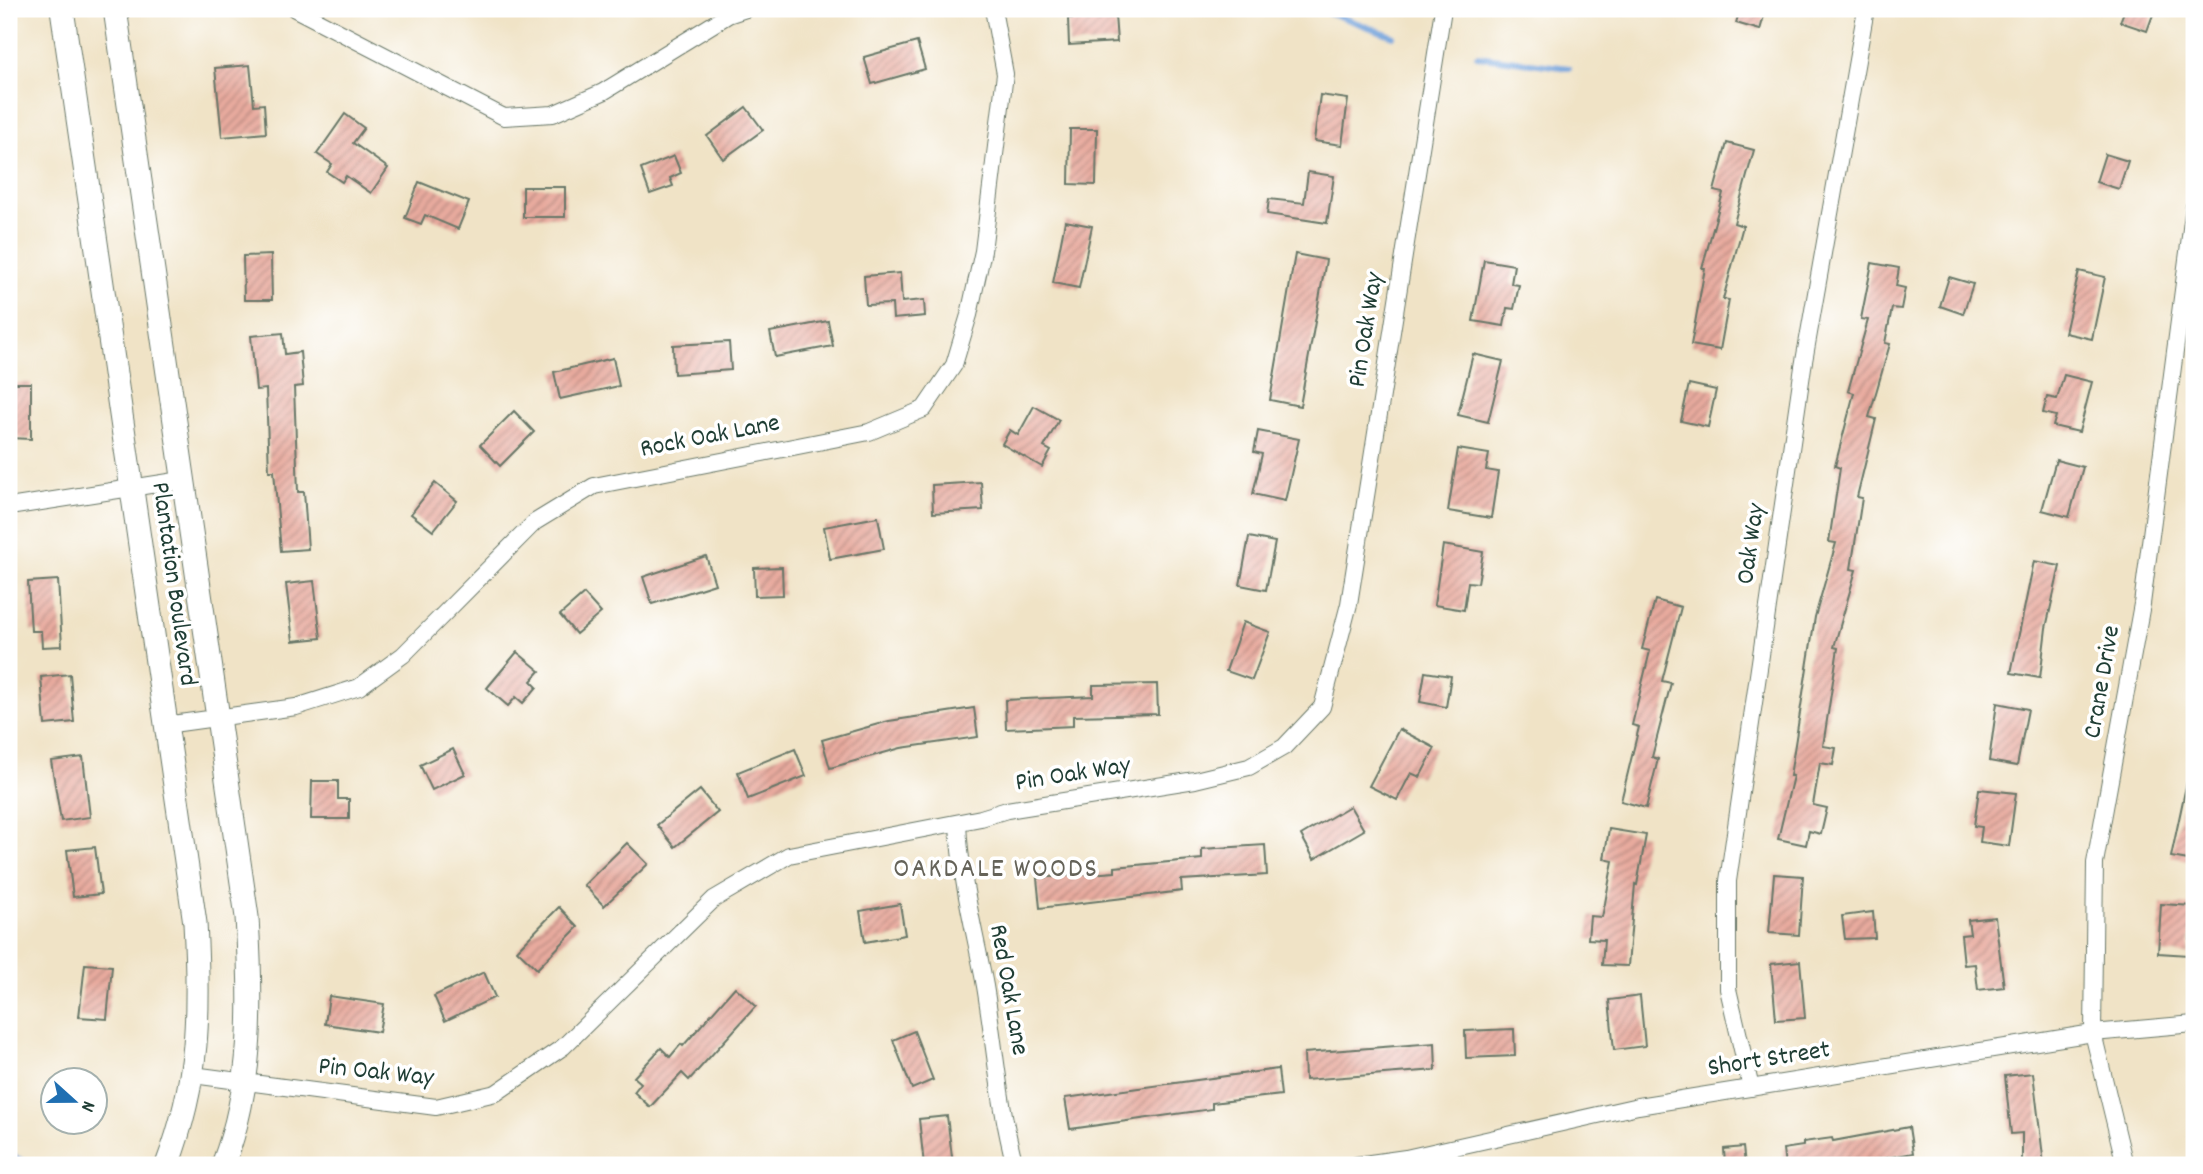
<svg xmlns="http://www.w3.org/2000/svg" width="2203" height="1174" viewBox="0 0 2203 1174" font-family="Dekko,sans-serif">
  <style>
    .lines { fill: none; stroke-linecap: round; stroke-linejoin: round }
    .stream { stroke: #70a1da; stroke-width: 6 }
    .building { fill: url(#building-hatch) }
    .street-casing { stroke: #687767; stroke-width: 18 }
    .secondary-casing { stroke: #687767; stroke-width: 25 }
    .street { stroke: #fff; stroke-width: 16 }
    .secondary { stroke: #fff; stroke-width: 23 }
    .labels { text-anchor: middle; dominant-baseline: central; stroke-width: 7; stroke-linejoin: round; paint-order: stroke }
    .street-label { font-size: 26px; fill: #1f3d34; stroke: #fff }
    .neighbourhood-label { font-size: 28px; letter-spacing: 2px; fill: #656359; stroke: #fff }
  </style>
  <defs>
    <pattern id="building-hatch" width="6" height="6" patternUnits="userSpaceOnUse" patternTransform="scale(1.75)"><rect width="6" height="6" fill="#e8aa9e"/><path d="M-1 1l2-2M0 6l6-6M5 7l2-2" fill="none" stroke="#bb8c82"/></pattern>
  </defs>
  <rect width="100%" height="100%" fill="#fff"/>
  <filter id="ink" filterUnits="userSpaceOnUse"><feTurbulence type="fractalNoise" baseFrequency=".0143" numOctaves="2"/><feDisplacementMap in="SourceGraphic" scale="14" xChannelSelector="R" yChannelSelector="G"/><feConvolveMatrix kernelMatrix="1 2 1 2 8 2 1 2 1" color-interpolation-filters="sRGB"/></filter>
  <filter id="wash" filterUnits="userSpaceOnUse"><feTurbulence type="fractalNoise" baseFrequency=".00686" numOctaves="4" result="noise"/><feDisplacementMap in="SourceGraphic" scale="28" xChannelSelector="R" yChannelSelector="G"/><feGaussianBlur stdDeviation="1.57" result="paint"/><feColorMatrix in="noise" values="0 0 0 0 0 0 0 0 0 0 0 0 0 0 0 0 0 1.4 0 .05"/><feComposite in="paint" operator="in"/></filter>
  <g filter="url(#wash)">
    <rect width="100%" height="100%" fill="#f0e3c6"/>
    <g class="lines">
      <g class="stream">
        <polyline points="1319,9 1393,36"/>
        <polyline points="1477,56 1569,68"/>
        <polyline points="9,1154 29,1165"/>
      </g>
    </g>
    <g id="blocks">
      <g class="building">
        <polygon points="1740,9 1766,9 1760,30 1736,23"/>
        <polygon points="2125,9 2155,9 2147,31 2120,22"/>
        <polygon points="1115,15 1117,42 1069,45 1068,18"/>
        <polygon points="917,42 925,69 872,84 864,57"/>
        <polygon points="250,65 254,105 264,104 266,133 222,137 215,68"/>
        <polygon points="1320,95 1348,99 1342,145 1314,141"/>
        <polygon points="746,107 763,130 723,159 707,136"/>
        <polygon points="345,114 364,128 353,143 388,168 371,193 346,176 342,182 327,172 332,164 317,154"/>
        <polygon points="1070,129 1097,129 1096,185 1069,184"/>
        <polygon points="1727,143 1754,150 1734,223 1743,226 1723,299 1729,300 1720,350 1691,345 1705,268 1702,268 1723,193 1714,191"/>
        <polygon points="2105,154 2128,161 2119,189 2096,182"/>
        <polygon points="674,156 681,173 670,178 673,186 650,194 641,169"/>
        <polygon points="1308,172 1334,176 1327,223 1267,214 1269,199 1304,203"/>
        <polygon points="419,182 469,202 458,229 425,215 421,224 405,218"/>
        <rect x="523" y="187" width="42" height="30"/>
        <polygon points="1065,221 1092,226 1079,288 1053,283"/>
        <polygon points="1295,254 1326,260 1300,406 1270,400"/>
        <polygon points="271,255 272,300 244,300 243,256"/>
        <polygon points="1484,260 1514,265 1511,284 1519,285 1514,309 1507,308 1504,326 1473,321"/>
        <polygon points="1872,263 1899,268 1896,286 1905,288 1901,309 1892,308 1885,343 1890,344 1869,417 1876,419 1857,497 1862,498 1851,569 1856,570 1834,647 1838,648 1823,746 1836,748 1833,765 1820,763 1813,805 1827,808 1821,834 1809,831 1806,845 1778,839 1793,776 1790,776 1815,617 1836,543 1829,542 1840,468 1835,466 1854,393 1848,391 1868,320 1861,319"/>
        <polygon points="2079,271 2105,277 2092,339 2065,333"/>
        <polygon points="900,273 902,302 924,300 925,316 893,319 892,304 866,305 864,276"/>
        <polygon points="1949,277 1973,284 1963,314 1940,306"/>
        <polygon points="828,321 833,346 775,357 770,332"/>
        <polygon points="283,333 285,354 300,352 303,386 294,387 298,492 304,492 308,549 281,551 274,471 269,471 266,389 256,390 251,336"/>
        <polygon points="729,342 731,370 674,374 673,345"/>
        <polygon points="1473,354 1503,361 1488,422 1458,415"/>
        <polygon points="613,358 619,386 560,399 554,372"/>
        <polygon points="2064,375 2092,382 2079,432 2053,426 2056,416 2043,413 2047,397 2057,399"/>
        <polygon points="9,383 31,383 31,439 9,438"/>
        <polygon points="1689,384 1716,390 1708,427 1681,421"/>
        <polygon points="1034,406 1059,420 1044,447 1051,451 1042,467 1002,444 1010,430 1018,435"/>
        <polygon points="514,411 534,432 500,466 480,445"/>
        <polygon points="1258,431 1299,439 1285,501 1253,494 1262,454 1254,452"/>
        <polygon points="1458,449 1489,454 1486,470 1498,472 1491,518 1448,511"/>
        <polygon points="2056,460 2083,467 2069,517 2042,510"/>
        <polygon points="981,482 983,510 933,513 932,485"/>
        <polygon points="435,483 457,501 433,531 411,514"/>
        <polygon points="878,517 884,549 830,559 824,527"/>
        <polygon points="1249,537 1275,542 1266,590 1240,585"/>
        <polygon points="1443,545 1483,552 1478,583 1468,582 1464,610 1434,605"/>
        <polygon points="706,556 715,584 652,604 643,577"/>
        <polygon points="2034,561 2060,566 2046,628 2040,678 2011,673"/>
        <polygon points="782,567 783,595 755,596 754,568"/>
        <polygon points="58,580 62,646 42,647 41,631 31,631 28,582"/>
        <polygon points="314,581 321,638 293,641 286,584"/>
        <polygon points="584,594 601,613 576,634 560,615"/>
        <polygon points="1655,600 1681,607 1662,681 1671,683 1652,757 1658,759 1646,808 1621,801 1639,727 1632,725 1650,651 1642,649"/>
        <polygon points="1243,622 1270,632 1252,680 1226,671"/>
        <polygon points="517,652 540,671 531,681 537,687 523,703 516,697 508,706 487,688"/>
        <polygon points="1425,672 1451,676 1446,707 1420,702"/>
        <polygon points="70,674 74,722 45,725 41,677"/>
        <polygon points="1157,684 1158,714 1073,716 1073,726 1006,729 1005,700 1093,696 1093,685"/>
        <polygon points="1997,703 2028,709 2017,766 1989,761"/>
        <polygon points="974,708 978,737 901,748 830,768 822,740 889,721"/>
        <polygon points="1399,729 1435,748 1420,777 1411,773 1397,800 1369,786"/>
        <polygon points="453,749 465,774 432,790 420,765"/>
        <polygon points="795,749 806,776 748,799 738,772"/>
        <polygon points="83,757 90,817 61,821 51,761"/>
        <polygon points="2189,772 2194,773 2194,861 2171,857"/>
        <polygon points="312,781 338,781 338,799 349,799 349,819 311,819"/>
        <polygon points="1979,789 2016,793 2009,846 1980,842 1982,827 1974,826"/>
        <polygon points="700,790 718,812 675,847 657,825"/>
        <polygon points="1350,806 1364,830 1314,859 1301,835"/>
        <polygon points="1609,829 1646,835 1637,885 1635,884 1628,966 1602,965 1604,940 1588,939 1590,916 1602,917 1605,903 1613,861 1604,859"/>
        <polygon points="627,843 648,864 604,906 584,885"/>
        <polygon points="1265,845 1267,875 1181,880 1182,891 1040,908 1037,878 1115,872 1115,867 1202,859 1202,849"/>
        <polygon points="95,847 101,894 73,897 67,850"/>
        <polygon points="1774,874 1803,876 1799,935 1769,933"/>
        <polygon points="900,904 905,935 865,942 860,911"/>
        <polygon points="2161,904 2193,906 2189,955 2158,953"/>
        <polygon points="559,907 578,927 537,969 517,950"/>
        <polygon points="1873,912 1875,938 1845,939 1842,916"/>
        <polygon points="1995,917 2004,987 1978,990 1975,964 1964,965 1961,935 1970,934 1968,920"/>
        <polygon points="1800,961 1805,1018 1776,1020 1771,964"/>
        <polygon points="85,964 112,966 107,1019 79,1017"/>
        <polygon points="484,972 495,997 445,1021 434,996"/>
        <polygon points="735,987 756,1006 689,1080 682,1073 650,1107 634,1092 641,1083 634,1077 661,1048 670,1057 681,1044 683,1046"/>
        <polygon points="329,996 384,1004 379,1032 325,1024"/>
        <polygon points="1640,996 1645,1046 1614,1050 1609,1000"/>
        <polygon points="1514,1029 1515,1056 1466,1058 1465,1031"/>
        <polygon points="914,1031 933,1080 912,1089 893,1040"/>
        <polygon points="1435,1043 1436,1070 1305,1080 1304,1053"/>
        <polygon points="1278,1069 1281,1095 1212,1103 1212,1109 1070,1129 1065,1098"/>
        <polygon points="2033,1073 2044,1165 2022,1165 2022,1133 2011,1134 2005,1076"/>
        <polygon points="947,1116 953,1165 924,1165 919,1119"/>
        <polygon points="1909,1127 1913,1153 1850,1165 1785,1165 1783,1149 1803,1146 1803,1142 1832,1138 1833,1141"/>
        <polygon points="1743,1147 1745,1165 1725,1165 1724,1149"/>
      </g>
    </g>
  </g>
  <g filter="url(#ink)">
    <use href="#blocks" fill-opacity="0" stroke="#687767" stroke-width="2"/>
    <g class="lines">
      <defs>
        <g id="street">
          <polyline points="295,9 504,117 553,114 603,92 728,15 746,9"/>
          <polyline points="9,507 182,480"/>
          <polyline points="165,725 296,707 359,687 403,655 535,522 594,486 869,432 924,409 954,365 969,315 983,251 1005,74 993,9"/>
          <path d="M958 823C960 878 975 932 985 986 995 1046 999 1106 1015 1165"/>
          <polyline points="193,1075 436,1107 496,1093 563,1047 714,899 789,855 981,818 1007,810 1195,780 1249,767 1284,747 1322,707 1349,604 1443,9"/>
          <polyline points="1751,1088 1728,989 1728,881 1803,367 1866,9"/>
          <polyline points="1356,1165 1406,1158 1638,1106 2093,1033 2194,1024"/>
          <polyline points="2125,1165 2093,1033 2095,863 2142,604 2194,206"/>
        </g>
        <g id="secondary">
          <path d="M62 9 195 923C200 1012 199 1081 167 1165"/>
          <path d="M115 9 247 917C252 1002 254 1084 223 1165"/>
        </g>
      </defs>
      <use href="#street" class="street-casing"/>
      <use href="#secondary" class="secondary-casing"/>
      <use href="#street" class="street"/>
      <use href="#secondary" class="secondary"/>
    </g>
  </g>
  <g class="labels">
    <g class="street-label">
      <text transform="translate(1367 330) rotate(-81)">Pin Oak Way</text>
      <text transform="translate(710 437) rotate(-11)">Rock Oak Lane</text>
      <text transform="translate(1752 544) rotate(-82)">Oak Way</text>
      <text transform="translate(173 584) rotate(82)">Plantation Boulevard</text>
      <text transform="translate(2103 682) rotate(-80)">Crane Drive</text>
      <text transform="translate(1073 775) rotate(-9)">Pin Oak Way</text>
      <text transform="translate(1008 990) rotate(80)">Red Oak Lane</text>
      <text transform="translate(1769 1060) rotate(-9)">Short Street</text>
      <text transform="translate(376 1073) rotate(6)">Pin Oak Way</text>
    </g>
    <g class="neighbourhood-label">
      <text x="996" y="871">OAKDALE WOODS</text>
    </g>
  </g>
  <rect width="2203" height="1174" fill="none" stroke="#fff" stroke-width="35"/>
  <g transform="translate(74 1101) rotate(111)"><circle r="33" fill="#ffffff" stroke="#a5b1ae" stroke-width="2"/>
  <path d="M0-5L12 26L0 18L-12 26Z" fill="#1f6fb2"/>
  <text y="-10" font-size="19" font-weight="bold" text-anchor="middle" fill="#1f3d34">N</text>
  </g>
</svg>
